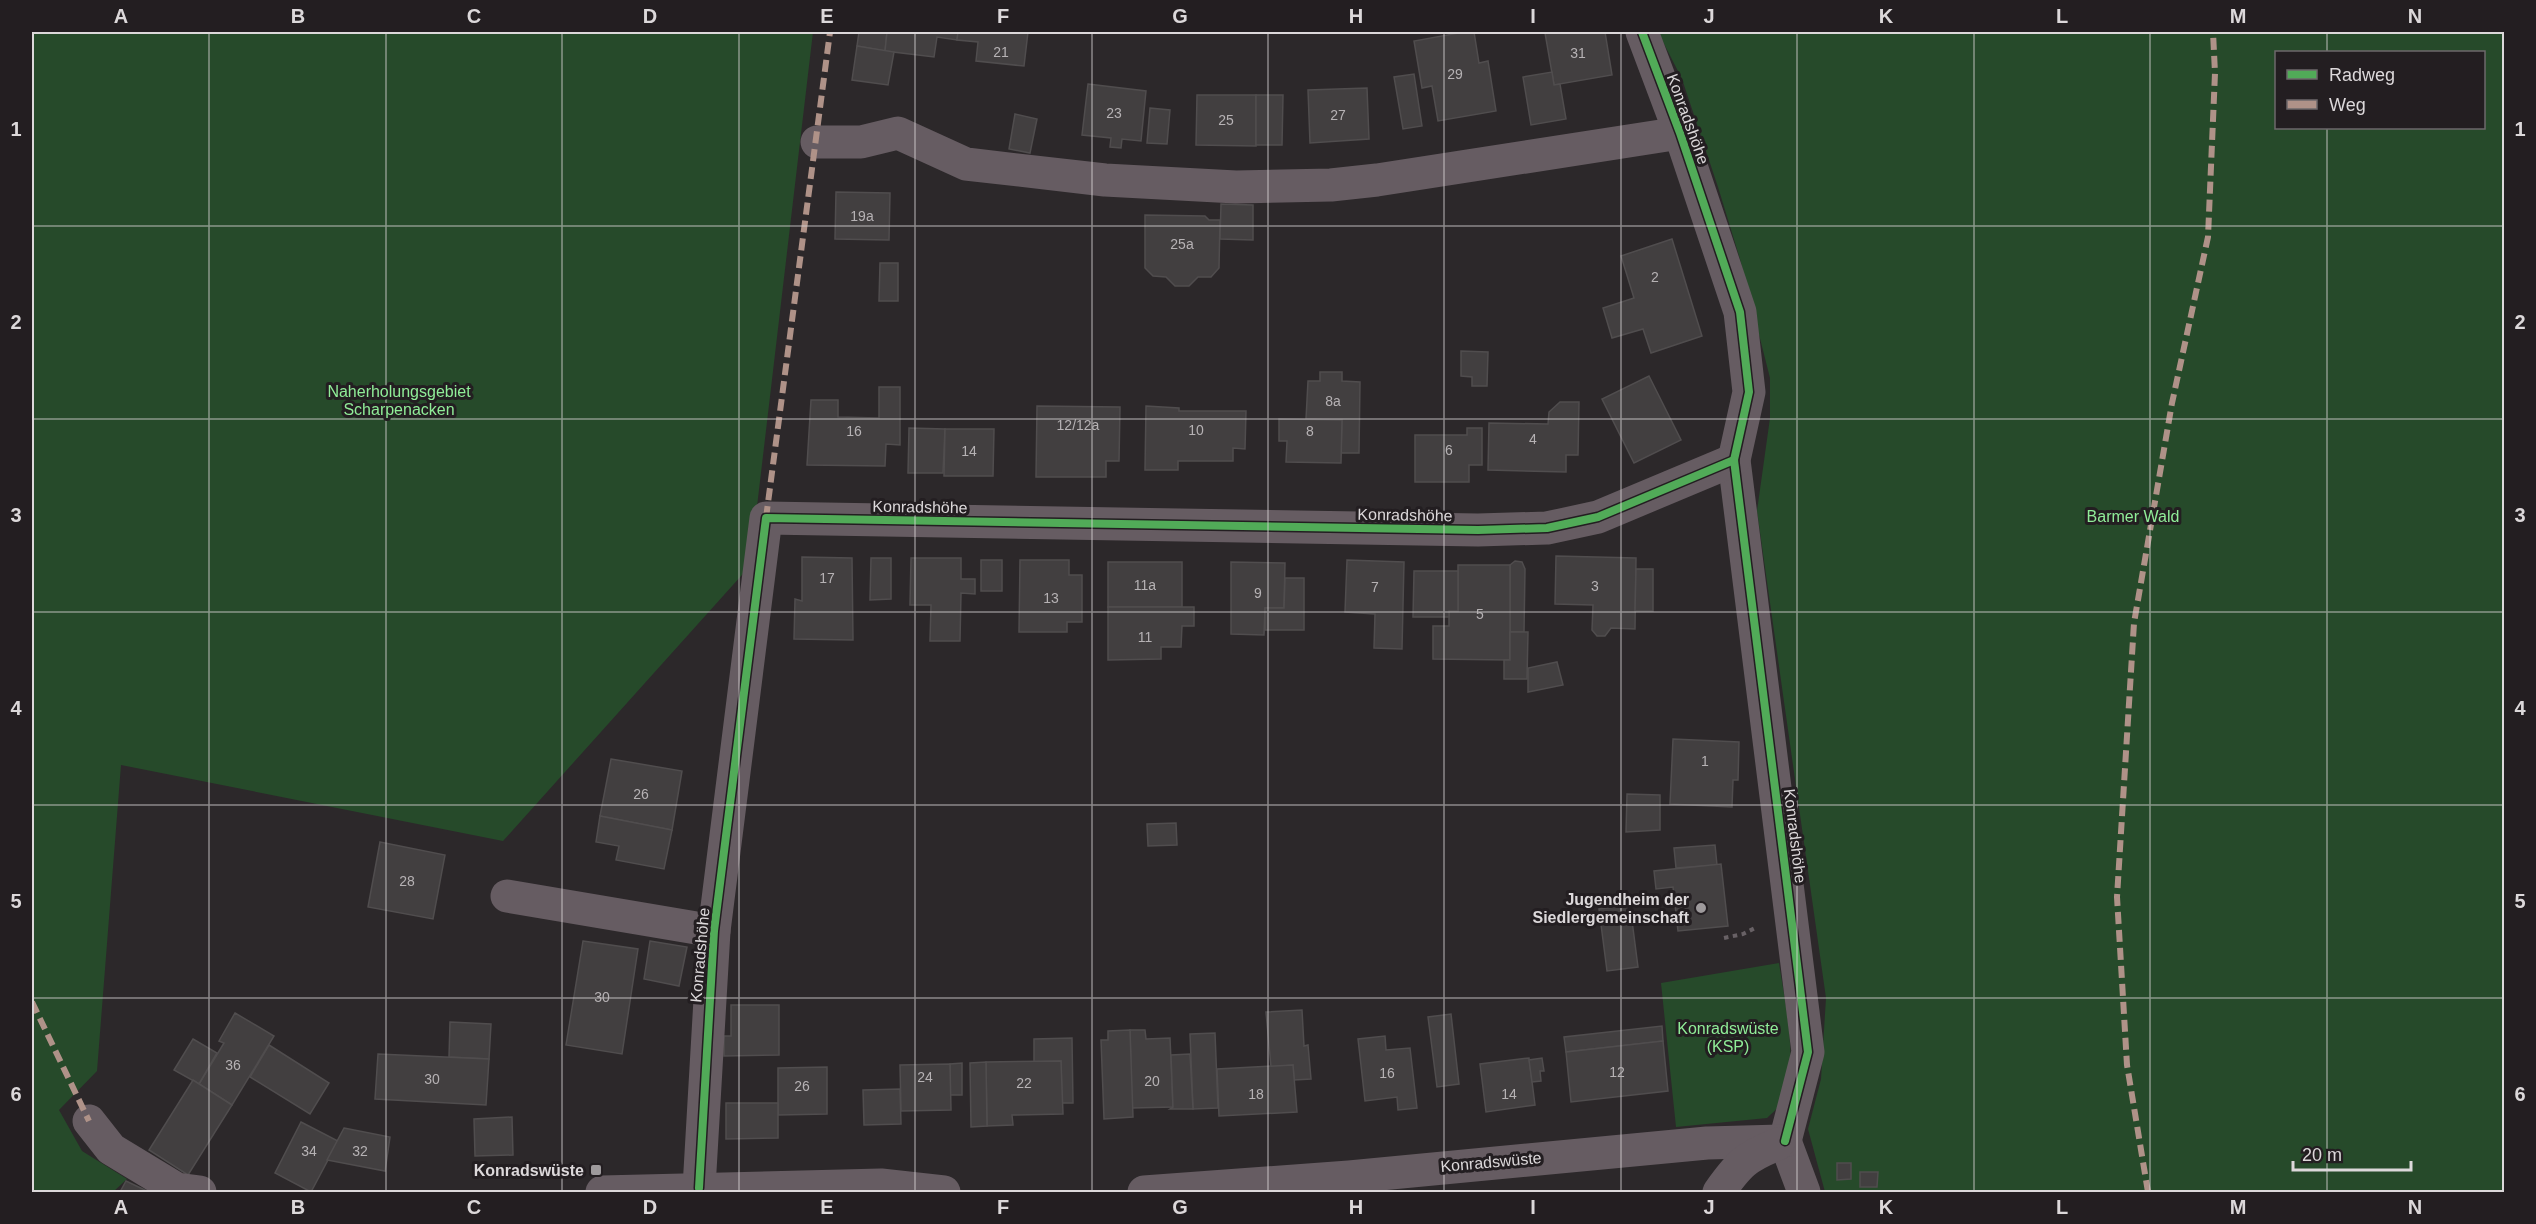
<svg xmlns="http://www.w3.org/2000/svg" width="2536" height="1224" viewBox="0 0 2536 1224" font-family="Helvetica,sans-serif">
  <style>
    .green { fill: #264a2a; fill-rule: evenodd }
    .building { fill: #423f40; stroke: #504d4e; stroke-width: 1.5 }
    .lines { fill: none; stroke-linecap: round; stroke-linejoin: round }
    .path { stroke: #686165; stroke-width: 4; stroke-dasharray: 4.5 4.5; stroke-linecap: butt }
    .minor { stroke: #665c62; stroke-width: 33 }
    .quiet { stroke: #af9288; stroke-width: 6; stroke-dasharray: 12 6; stroke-linecap: butt }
    .cycleway-casing { stroke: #231e21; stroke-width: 11 }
    .cycleway { stroke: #51ab58; stroke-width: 8 }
    .grid { fill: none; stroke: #dcd8da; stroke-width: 1.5; stroke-opacity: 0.55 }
    .poi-dot { fill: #9e9a9c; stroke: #231e21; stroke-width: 2 }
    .labels { text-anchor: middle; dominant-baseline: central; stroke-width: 6; stroke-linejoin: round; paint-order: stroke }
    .number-label { font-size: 14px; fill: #b6b2b4 }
    .street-label { font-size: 16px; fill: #dcd8da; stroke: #231e21 }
    .park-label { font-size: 16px; fill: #90ed98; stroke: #231e21 }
    .poi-label { font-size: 16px; font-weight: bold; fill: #dcd8da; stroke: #231e21; text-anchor: end }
    .neatline { fill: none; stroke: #dcd8da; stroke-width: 2 }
    .grid-label { font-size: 20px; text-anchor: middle; font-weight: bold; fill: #dcd8da }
  </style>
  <rect width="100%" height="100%" fill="#2c282a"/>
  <g class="green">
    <polygon points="32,32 813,32 750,566 503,841 121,765 97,1071 59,1110 82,1151 127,1179 113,1192 32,1192"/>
    <path d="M1658 32H2504V1192H1825L1808 1129 1821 1079 1826 998 1757 511 1770 418V378L1740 259 1718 187 1682 79ZM2276 52H2484V128H2276Z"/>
    <path d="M1779 963C1785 1003 1799 1062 1783 1100 1780 1107 1772 1113 1767 1118L1676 1127 1661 983Z"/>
  </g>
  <g class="building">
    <polygon points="859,32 887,32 885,51 857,46"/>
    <polygon points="887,32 958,32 957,40 937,37 934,57 885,51"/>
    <polygon points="958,32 1028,32 1024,66 976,61 978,42 957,40"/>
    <polygon points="1464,32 1474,32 1479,63 1488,61 1496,111 1438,121 1432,86 1422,88 1414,41"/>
    <polygon points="1555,32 1605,32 1612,75 1554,85 1545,33"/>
    <polygon points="857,46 894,52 888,85 852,80"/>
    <polygon points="1552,72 1554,85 1560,84 1566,119 1531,125 1523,77"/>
    <polygon points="1414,74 1422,126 1403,129 1394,77"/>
    <polygon points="1088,84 1146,91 1141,141 1122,139 1121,148 1110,147 1111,138 1082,135"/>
    <polygon points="1367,88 1369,139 1310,143 1308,90"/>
    <polygon points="1197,95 1256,95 1256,146 1196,145"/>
    <polygon points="1256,95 1283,95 1282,145 1256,145"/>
    <polygon points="1150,108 1170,110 1167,144 1147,143"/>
    <polygon points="1015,114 1037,119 1030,153 1009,149"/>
    <polygon points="836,192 890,193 889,240 835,239"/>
    <polygon points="1221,204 1253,205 1253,240 1220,239"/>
    <polygon points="1145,215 1205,216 1209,220 1220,220 1219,268 1211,277 1198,277 1189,286 1175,286 1166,277 1153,276 1145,268"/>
    <polygon points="1672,239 1702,336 1651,353 1643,329 1612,338 1603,308 1634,298 1621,256"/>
    <polygon points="880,263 898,263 898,301 879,301"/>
    <polygon points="1461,351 1488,352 1487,386 1472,386 1472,377 1461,376"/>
    <polygon points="1320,372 1342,372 1342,381 1360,382 1359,453 1341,453 1342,420 1306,419 1308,381 1320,381"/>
    <polygon points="1649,376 1681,440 1634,463 1602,399"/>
    <polygon points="879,387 900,387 900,445 886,444 885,466 807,465 811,400 838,400 838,417 879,418"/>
    <polygon points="1560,402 1579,402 1578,455 1566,455 1566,472 1488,470 1489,423 1548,424 1549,412"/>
    <polygon points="1037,406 1120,407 1119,461 1106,461 1106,477 1036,477"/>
    <polygon points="1146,406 1179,408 1179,411 1246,411 1245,449 1233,448 1233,461 1178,461 1178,470 1145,470"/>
    <polygon points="1279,419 1342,420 1341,463 1286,462 1287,441 1279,441"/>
    <polygon points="909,428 945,429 943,473 908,473"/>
    <polygon points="1467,428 1482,428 1482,465 1469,465 1469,482 1415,482 1415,435 1467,435"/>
    <polygon points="945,429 994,429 993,476 944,476"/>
    <polygon points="1556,556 1636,558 1635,629 1611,628 1605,636 1597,636 1592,630 1593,605 1555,604"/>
    <polygon points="802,557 852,558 853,640 794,639 795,599 802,601"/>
    <polygon points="871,558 891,558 891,599 870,600"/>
    <polygon points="911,558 961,558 961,579 975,579 975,594 961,593 960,641 930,641 931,605 910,605"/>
    <rect x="981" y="560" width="21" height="31"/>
    <polygon points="1020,560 1069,560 1069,575 1082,575 1082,622 1067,622 1067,632 1019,632"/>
    <polygon points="1347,560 1404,562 1402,649 1374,648 1375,614 1345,612"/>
    <polygon points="1515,561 1522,562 1525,569 1524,632 1510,632 1510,565"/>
    <rect x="1108" y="562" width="74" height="45"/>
    <polygon points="1231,562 1285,563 1284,608 1265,608 1264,635 1231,634"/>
    <polygon points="1458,565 1510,565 1510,660 1433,659 1433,626 1449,626 1449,611 1458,611"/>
    <polygon points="1636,569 1653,569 1653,611 1635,611"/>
    <polygon points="1414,571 1458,571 1458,611 1449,611 1449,617 1413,617"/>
    <polygon points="1285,578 1304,578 1304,630 1265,630 1265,608 1284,608"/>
    <polygon points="1108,607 1194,607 1194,626 1182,626 1181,647 1161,647 1161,659 1108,660"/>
    <polygon points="1510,632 1528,632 1527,679 1504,679 1504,660 1510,660"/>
    <polygon points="1557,662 1563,685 1528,692 1528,668"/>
    <polygon points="1673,739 1739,742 1738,780 1733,780 1732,807 1670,804"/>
    <polygon points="611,759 682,771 672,830 600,816"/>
    <polygon points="1627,794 1660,795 1660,830 1626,832"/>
    <polygon points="600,816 672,830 664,869 616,860 619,846 596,842"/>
    <polygon points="1176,823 1177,845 1148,846 1147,824"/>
    <polygon points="380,842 445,855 433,919 368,907"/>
    <polygon points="1715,845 1717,865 1676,868 1674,848"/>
    <polygon points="1721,864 1728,926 1678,931 1673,887 1656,889 1654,871"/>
    <polygon points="1630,905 1638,967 1607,971 1599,909"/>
    <polygon points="583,941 638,949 622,1054 566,1045"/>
    <polygon points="650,941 687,947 679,986 644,979"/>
    <polygon points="731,1005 779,1005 779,1055 724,1056 724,1036 731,1036"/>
    <polygon points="1302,1010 1304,1046 1308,1045 1311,1079 1294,1080 1293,1065 1271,1067 1266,1012"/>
    <polygon points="235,1013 274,1036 232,1105 199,1084 224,1043 219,1041"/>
    <polygon points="1451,1014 1459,1084 1437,1087 1428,1017"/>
    <polygon points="450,1022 491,1024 489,1059 449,1057"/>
    <polygon points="1662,1026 1663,1041 1566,1052 1564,1037"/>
    <polygon points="1130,1030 1145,1030 1146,1039 1170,1038 1173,1107 1132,1108"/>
    <polygon points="1130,1030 1133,1117 1104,1119 1101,1040 1108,1040 1108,1031"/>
    <polygon points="1215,1033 1218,1108 1193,1109 1190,1034"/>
    <polygon points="1385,1036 1386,1050 1410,1048 1417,1108 1398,1110 1397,1097 1365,1101 1358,1039"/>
    <polygon points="1072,1038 1073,1103 1062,1103 1061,1061 1034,1062 1034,1039"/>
    <polygon points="193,1039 217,1053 199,1084 174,1070"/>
    <polygon points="1663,1041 1668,1091 1571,1102 1566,1052"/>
    <polygon points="269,1045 329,1083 310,1114 250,1077"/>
    <polygon points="378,1054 489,1059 486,1105 375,1099"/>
    <polygon points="1190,1054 1193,1109 1170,1109 1173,1107 1171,1055"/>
    <polygon points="1529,1058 1535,1105 1486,1112 1480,1064"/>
    <polygon points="1542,1058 1544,1071 1540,1071 1541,1081 1532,1082 1529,1060"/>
    <polygon points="1061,1061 1063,1114 1012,1115 1013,1125 987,1126 986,1062"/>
    <polygon points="986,1062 987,1126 971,1127 970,1063"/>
    <polygon points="962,1063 962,1095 950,1095 950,1064"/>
    <polygon points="950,1064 951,1110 901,1111 900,1065"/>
    <polygon points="1293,1065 1297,1112 1219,1116 1217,1069"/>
    <polygon points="827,1067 827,1114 778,1115 778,1068"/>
    <polygon points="193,1080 232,1105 188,1175 149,1150"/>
    <polygon points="900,1089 901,1124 864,1125 863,1090"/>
    <polygon points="726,1103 778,1103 778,1138 726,1139"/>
    <polygon points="512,1117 513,1155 475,1156 474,1119"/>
    <polygon points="301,1122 338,1141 311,1192 275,1173"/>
    <polygon points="344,1128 390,1137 385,1171 327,1160"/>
    <polygon points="1837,1163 1851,1163 1851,1179 1837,1180"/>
    <polygon points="1860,1172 1878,1172 1877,1187 1860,1187"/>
    <polygon points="126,1181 147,1191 146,1192 120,1192"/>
  </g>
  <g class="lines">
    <polyline class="path" points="1724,938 1743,934 1755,928"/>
    <g class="minor">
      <polyline points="1642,32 1680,133 1740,312 1749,392 1734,460 1808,1052 1785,1141"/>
      <polyline points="817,142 861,142 898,133 966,164 1105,180 1236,187 1331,185 1377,180 1680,133"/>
      <polyline points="507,896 714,931"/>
      <polyline points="89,1121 111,1149 177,1189 200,1192"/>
      <polyline points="1785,1141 1804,1192"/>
      <polyline points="699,1188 714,931 766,518 1478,530 1547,528 1598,517 1734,460"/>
      <polyline points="602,1192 881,1185 944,1192"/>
      <polyline points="1144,1192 1349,1177 1707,1143 1785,1141"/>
      <path d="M1719 1192C1739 1164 1745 1157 1778 1144"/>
    </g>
    <g class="quiet">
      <polyline points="766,518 830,32"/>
      <polyline points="32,1002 89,1121"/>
      <polyline points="2148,1192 2127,1065 2117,897 2134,623 2172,403 2208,237 2215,73 2213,32"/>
    </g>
    <defs>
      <g id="cycleway">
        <polyline points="1642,32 1680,133 1740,312 1749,392 1734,460 1808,1052 1785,1141"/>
        <polyline points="699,1188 714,931 766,518 1478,530 1547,528 1598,517 1734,460"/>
      </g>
    </defs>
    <use href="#cycleway" class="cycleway-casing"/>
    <use href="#cycleway" class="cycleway"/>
  </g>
  <path class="grid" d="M209 32V1192M386 32V1192M562 32V1192M739 32V1192M915 32V1192M1092 32V1192M1268 32V1192M1444 32V1192M1621 32V1192M1797 32V1192M1974 32V1192M2150 32V1192M2327 32V52M2327 128V1192M32 226H2504M32 419H2504M32 612H2504M32 805H2504M32 998H2504"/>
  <g class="poi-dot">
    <circle cx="1701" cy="908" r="6"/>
    <rect x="590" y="1164" width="12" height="12" rx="3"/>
  </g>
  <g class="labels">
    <g class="number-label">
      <text x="1001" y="52">21</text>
      <text x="1578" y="53">31</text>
      <text x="1455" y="74">29</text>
      <text x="1114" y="113">23</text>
      <text x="1338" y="115">27</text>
      <text x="1226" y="120">25</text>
      <text x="862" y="216">19a</text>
      <text x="1182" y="244">25a</text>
      <text x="1655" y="277">2</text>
      <text x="1333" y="401">8a</text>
      <text x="1078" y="425">12/12a</text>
      <text x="1196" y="430">10</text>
      <text x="854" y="431">16</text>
      <text x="1310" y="431">8</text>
      <text x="1533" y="439">4</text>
      <text x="1449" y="450">6</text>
      <text x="969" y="451">14</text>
      <text x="827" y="578">17</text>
      <text x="1145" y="585">11a</text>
      <text x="1595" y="586">3</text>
      <text x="1375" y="587">7</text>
      <text x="1258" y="593">9</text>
      <text x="1051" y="598">13</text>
      <text x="1480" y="614">5</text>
      <text x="1145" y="637">11</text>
      <text x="1705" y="761">1</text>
      <text x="641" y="794">26</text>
      <text x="407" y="881">28</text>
      <text x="602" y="997">30</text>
      <text x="233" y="1065">36</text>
      <text x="1617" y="1072">12</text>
      <text x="1387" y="1073">16</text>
      <text x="925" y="1077">24</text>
      <text x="432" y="1079">30</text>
      <text x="1152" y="1081">20</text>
      <text x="1024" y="1083">22</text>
      <text x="802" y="1086">26</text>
      <text x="1256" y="1094">18</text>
      <text x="1509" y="1094">14</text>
      <text x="309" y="1151">34</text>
      <text x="360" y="1151">32</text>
    </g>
    <g class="street-label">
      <text transform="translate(1688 119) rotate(70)">Konradshöhe</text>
      <text transform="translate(920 507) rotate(1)">Konradshöhe</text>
      <text transform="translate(1405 515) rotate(1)">Konradshöhe</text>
      <text transform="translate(1795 836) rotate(83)">Konradshöhe</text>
      <text transform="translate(700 955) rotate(-85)">Konradshöhe</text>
      <text transform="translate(1491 1162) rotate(-5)">Konradswüste</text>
    </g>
    <g class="park-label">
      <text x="399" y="391">Naherholungsgebiet<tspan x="399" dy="18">Scharpenacken</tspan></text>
      <text x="2133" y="516">Barmer Wald</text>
      <text x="1728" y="1028">Konradswüste<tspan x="1728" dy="18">(KSP)</tspan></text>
    </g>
    <g class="poi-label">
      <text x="1689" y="899">Jugendheim der<tspan x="1689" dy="18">Siedlergemeinschaft</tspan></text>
      <text x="584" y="1170">Konradswüste</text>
    </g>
  </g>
  <rect width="2536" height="1224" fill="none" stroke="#231e21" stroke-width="66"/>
  <rect x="2275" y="51" width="210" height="78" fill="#231e21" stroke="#6d686b" stroke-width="1.5"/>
  <rect x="2287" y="70" width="30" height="9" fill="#51ab58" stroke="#6d686b" stroke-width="1.5"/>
  <text x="2329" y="81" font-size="18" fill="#dcd8da">Radweg</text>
  <rect x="2287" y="100" width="30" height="9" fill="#af9288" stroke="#6d686b" stroke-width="1.5"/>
  <text x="2329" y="111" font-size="18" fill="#dcd8da">Weg</text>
  <path d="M2293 1161v9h118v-9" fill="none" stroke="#dcd8da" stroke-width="3"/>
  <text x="2302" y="1161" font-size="18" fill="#dcd8da" stroke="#231e21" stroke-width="4.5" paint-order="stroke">20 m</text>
  <rect x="33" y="33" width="2470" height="1158" class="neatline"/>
  <g class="grid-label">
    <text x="121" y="23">A</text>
    <text x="298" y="23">B</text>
    <text x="474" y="23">C</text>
    <text x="650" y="23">D</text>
    <text x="827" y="23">E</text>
    <text x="1003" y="23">F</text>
    <text x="1180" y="23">G</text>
    <text x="1356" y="23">H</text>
    <text x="1533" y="23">I</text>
    <text x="1709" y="23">J</text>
    <text x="1886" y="23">K</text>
    <text x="2062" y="23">L</text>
    <text x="2238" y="23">M</text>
    <text x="2415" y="23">N</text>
    <text x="16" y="136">1</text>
    <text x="2520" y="136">1</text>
    <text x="16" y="329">2</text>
    <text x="2520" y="329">2</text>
    <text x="16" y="522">3</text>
    <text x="2520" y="522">3</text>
    <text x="16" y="715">4</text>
    <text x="2520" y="715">4</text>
    <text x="16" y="908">5</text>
    <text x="2520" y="908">5</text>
    <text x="16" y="1101">6</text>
    <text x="2520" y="1101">6</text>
    <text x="121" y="1214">A</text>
    <text x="298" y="1214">B</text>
    <text x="474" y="1214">C</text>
    <text x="650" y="1214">D</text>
    <text x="827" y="1214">E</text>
    <text x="1003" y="1214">F</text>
    <text x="1180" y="1214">G</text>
    <text x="1356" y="1214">H</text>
    <text x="1533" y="1214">I</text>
    <text x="1709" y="1214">J</text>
    <text x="1886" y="1214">K</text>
    <text x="2062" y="1214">L</text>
    <text x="2238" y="1214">M</text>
    <text x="2415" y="1214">N</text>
  </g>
</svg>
